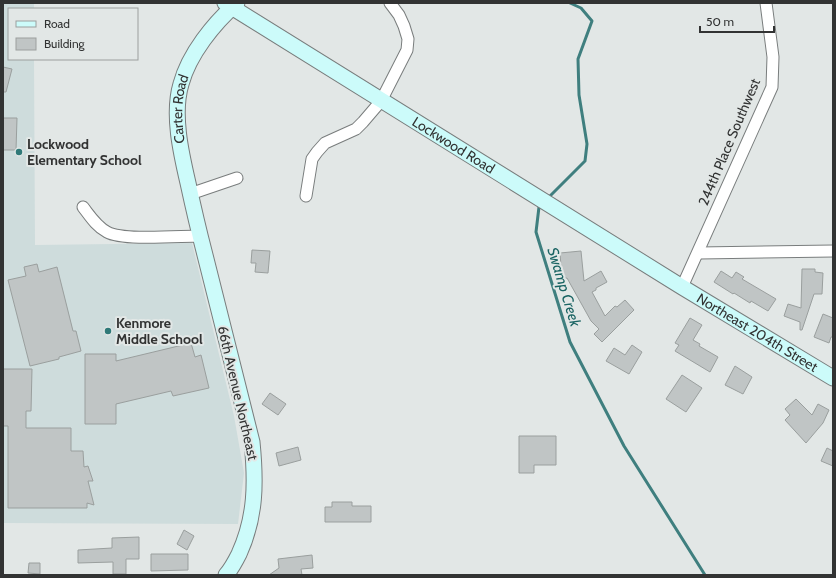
<svg xmlns="http://www.w3.org/2000/svg" width="836" height="578" viewBox="0 0 836 578" font-family="Cabin,sans-serif">
  <style>
    .built { fill: #cedcdc }
    .lines { fill: none; stroke-linecap: round; stroke-linejoin: round }
    .stream { stroke: #3f7f7f; stroke-width: 3 }
    .building { fill: #c0c5c5; stroke: #9a9f9e }
    .street-casing { stroke: #797d7d; stroke-width: 13 }
    .secondary-casing { stroke: #797d7d; stroke-width: 17 }
    .street { stroke: #fff; stroke-width: 11 }
    .secondary { stroke: #ccfbfa; stroke-width: 15 }
    .poi-dot { fill: #2f7978; stroke: #e2e7e6; stroke-width: 1.5 }
    .labels { text-anchor: middle; dominant-baseline: central; stroke-width: 4; stroke-linejoin: round; paint-order: stroke }
    .street-label { font-size: 14px; fill: #323333; stroke: #e2e7e6 }
    .poi-label { font-size: 14px; font-weight: bold; fill: #323333; stroke: #e2e7e6; text-anchor: start }
    .water-label { font-size: 15px; font-style: italic; fill: #1a6463; stroke: #e2e7e6 }
  </style>
  <rect width="100%" height="100%" fill="#e2e7e6"/>
  <polygon class="built" points="3,3 34,3 34,9 9,9 9,59 34,59 35,245 192,243 234,416 244,473 238,524 3,523"/>
  <g class="lines">
    <g class="stream">
      <polyline points="547,199 585,161 587,144 579,95 578,59 592,21 581,8 570,3"/>
      <polyline points="542,204 539,207 536,232 570,342 624,446 705,575"/>
    </g>
  </g>
  <g class="building">
    <polygon points="3,67 12,69 6,92 3,92"/>
    <polygon points="3,118 17,118 16,150 3,150"/>
    <polygon points="252,250 270,251 268,273 255,272 256,263 251,263"/>
    <polygon points="581,251 584,281 601,271 607,282 596,288 596,290 592,292 605,316 615,306 617,307 625,300 634,310 602,342 594,334 599,329 591,321 567,278 562,279 560,253"/>
    <polygon points="37,264 39,272 57,267 73,331 76,331 81,351 59,357 59,359 30,366 8,280 26,276 24,267"/>
    <polygon points="802,269 815,269 815,272 823,273 822,294 814,294 802,330 800,330 800,322 784,316 788,304 801,308"/>
    <polygon points="721,271 732,278 736,272 744,277 742,279 776,299 768,311 751,301 750,303 734,293 733,294 714,282"/>
    <polygon points="823,314 833,318 833,337 831,337 829,343 814,337"/>
    <polygon points="690,318 702,325 693,340 700,344 699,346 718,357 710,372 675,351 679,345 675,343"/>
    <polygon points="191,343 195,357 201,355 209,388 173,396 171,391 116,404 116,424 85,424 85,354 116,354 116,361"/>
    <polygon points="632,345 642,352 629,374 606,361 614,348 625,355"/>
    <polygon points="735,366 752,377 743,394 725,385"/>
    <polygon points="3,369 32,369 31,411 26,411 26,428 71,428 71,451 83,451 84,467 88,466 93,481 88,481 94,505 87,503 87,508 8,508 8,426 3,426"/>
    <polygon points="682,375 702,388 686,412 666,399"/>
    <polygon points="270,393 286,404 278,415 262,404"/>
    <polygon points="796,399 812,415 818,404 829,410 823,423 806,443 785,420 790,415 785,409"/>
    <polygon points="519,436 556,436 556,465 534,465 534,473 519,473"/>
    <polygon points="298,447 301,460 279,466 276,453"/>
    <polygon points="827,448 833,451 833,466 821,461"/>
    <polygon points="332,502 352,502 352,506 371,506 371,522 325,522 325,507 332,507"/>
    <polygon points="184,530 194,536 187,550 177,544"/>
    <polygon points="139,537 139,559 126,559 126,574 113,574 113,562 78,563 78,550 112,548 112,538"/>
    <polygon points="151,554 188,554 188,570 151,571"/>
    <polygon points="312,555 313,568 301,569 302,575 269,575 279,568 278,559"/>
    <polygon points="29,563 40,563 40,574 28,573"/>
  </g>
  <g class="lines">
    <defs>
      <g id="street">
        <polyline points="190,194 237,178"/>
        <polyline points="306,196 312,159 317,152 325,143 356,129 363,122 381,101 407,50 408,39 404,26 399,15 390,3"/>
        <path d="M83 207C90 216 96 226 107 232 123 241 179 236 200 236"/>
        <polyline points="699,253 833,251"/>
        <polyline points="682,287 772,87 773,57 766,3"/>
      </g>
      <g id="secondary">
        <path id="s1" d="M225 3 682 287 833 378"/>
        <path id="s2" d="M226 575C232 568 235 562 239 554 256 517 256 482 252 442 236 378 220 314 204 251 198 228 193 206 188 183 181 153 172 114 181 84 189 54 214 23 237 3"/>
      </g>
    </defs>
    <use href="#street" class="street-casing"/>
    <use href="#secondary" class="secondary-casing"/>
    <use href="#street" class="street"/>
    <use href="#secondary" class="secondary"/>
  </g>
  <g class="poi-dot">
    <circle cx="19" cy="152" r="4"/>
    <circle cx="108" cy="331" r="4"/>
  </g>
  <g class="labels">
    <g class="street-label">
      <text stroke="none"><textPath href="#s2" startOffset="481">Carter Road</textPath></text>
      <text transform="translate(729 142) rotate(-67)">244th Place Southwest</text>
      <text stroke="none"><textPath href="#s1" startOffset="269">Lockwood Road</textPath></text>
      <text stroke="none"><textPath href="#s1" startOffset="626">Northeast 204th Street</textPath></text>
      <text transform="translate(238 393) rotate(77)">66th Avenue Northeast</text>
    </g>
    <g class="poi-label">
      <text x="27" y="144">Lockwood<tspan x="27" dy="16">Elementary School</tspan></text>
      <text x="116" y="323">Kenmore<tspan x="116" dy="16">Middle School</tspan></text>
    </g>
    <g class="water-label">
      <text transform="translate(564 287) rotate(73)">Swamp Creek</text>
    </g>
  </g>
  <rect width="836" height="578" fill="none" stroke="#323333" stroke-width="8"/>
  <rect x="8" y="8" width="130" height="52" fill="#e2e7e6" stroke="#9c9f9e"/>
  <rect x="16" y="21" width="20" height="6" fill="#ccfbfa" stroke="#9c9f9e"/>
  <text x="44" y="28" font-size="12" fill="#323333">Road</text>
  <rect x="16" y="38" width="20" height="12" fill="#c0c5c5" stroke="#9c9f9e"/>
  <text x="44" y="48" font-size="12" fill="#323333">Building</text>
  <path d="M700 26v6h74v-6" fill="none" stroke="#323333" stroke-width="2"/>
  <text x="706" y="26" font-size="12" fill="#323333" stroke="#e2e7e6" stroke-width="3" paint-order="stroke">50 m</text>
</svg>
